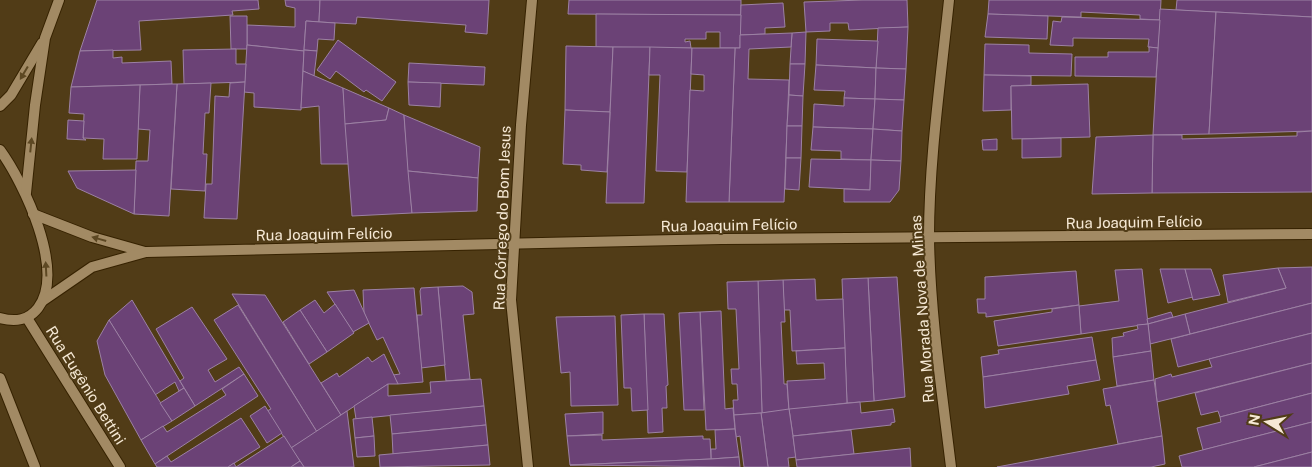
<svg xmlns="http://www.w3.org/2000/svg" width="1312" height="467" viewBox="0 0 1312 467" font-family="'Public Sans',sans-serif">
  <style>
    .building { fill: #6b4276; stroke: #9c81a4 }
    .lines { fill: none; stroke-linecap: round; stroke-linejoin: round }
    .street-casing { stroke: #362200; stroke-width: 12 }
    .street { stroke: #a28a64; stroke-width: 10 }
    .oneway { fill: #5d4823 }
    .labels { text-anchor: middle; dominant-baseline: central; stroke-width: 4; stroke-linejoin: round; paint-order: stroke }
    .street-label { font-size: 15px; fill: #f6e9d5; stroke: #513c17 }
  </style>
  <rect width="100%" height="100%" fill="#513c17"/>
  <g class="building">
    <polygon points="97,0 258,0 259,9 232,11 233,15 139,21 141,50 80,51"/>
    <polygon points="285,0 320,0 319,22 306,21 304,51 247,45 247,25 295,27 295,8 286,6"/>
    <polygon points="320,0 489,0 487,34 465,32 466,25 357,17 356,24 319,22"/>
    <polygon points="569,0 741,0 741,15 568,14"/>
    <polygon points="863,0 907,0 908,27 849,30 848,23 830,23 830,31 806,32 804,2"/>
    <polygon points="989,0 1161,0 1160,20 1140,19 1140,15 1081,12 1081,17 988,14"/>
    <polygon points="1177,0 1312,0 1312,17 1176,10"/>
    <polygon points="783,3 785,27 765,28 765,34 740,35 741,5"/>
    <polygon points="1160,9 1216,12 1209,134 1153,135"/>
    <polygon points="1216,12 1312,17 1312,131 1209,134"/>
    <polygon points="596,14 741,15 740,48 720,48 720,32 706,32 706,39 685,39 685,42 690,41 691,48 596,47"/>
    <polygon points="988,14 1048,16 1047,39 985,37"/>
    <polygon points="230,16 247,16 247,49 231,49"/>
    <polygon points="1062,17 1160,20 1158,48 1148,47 1149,39 1073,38 1073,46 1050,45 1053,21 1061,22"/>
    <polygon points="306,21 335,23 334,40 318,39 317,51 304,50"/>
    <polygon points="908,27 906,69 876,68 878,28"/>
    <polygon points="806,32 805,64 790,64 792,33"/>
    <polygon points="792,33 791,47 749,49 748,79 789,80 784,202 729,202 735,48 740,48 740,35"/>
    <polygon points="817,39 878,41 876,68 816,65"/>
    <polygon points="338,40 396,82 382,101 366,90 364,92 336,71 330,79 317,70"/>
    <polygon points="985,44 1029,45 1029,53 1072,54 1071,76 984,75"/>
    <polygon points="247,45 304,51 301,110 254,107 254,93 244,92"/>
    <polygon points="566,46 613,47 610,112 565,110"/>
    <polygon points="613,47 650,47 644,203 606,203"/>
    <polygon points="650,47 692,48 687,172 656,171 660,75 649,75"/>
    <polygon points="1149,47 1158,48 1156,77 1075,76 1075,57 1108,57 1108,52 1149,52"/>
    <polygon points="692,48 735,48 729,202 686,202 690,90 704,91 704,75 691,74"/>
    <polygon points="236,49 236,64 246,64 245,82 184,84 183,50"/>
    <polygon points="113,50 113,58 122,57 122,63 171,61 172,84 71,87 80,51"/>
    <polygon points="304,50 317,51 314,76 303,71"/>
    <polygon points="409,63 485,67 484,85 408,82"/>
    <polygon points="790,64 805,64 803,96 789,95"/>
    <polygon points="816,65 876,68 875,99 844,98 845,91 814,90"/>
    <polygon points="876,68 906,69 904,100 875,99"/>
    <polygon points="303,71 343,88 349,164 321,164 319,106 301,108"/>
    <polygon points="984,75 1031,76 1031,85 1011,86 1011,110 983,111"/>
    <polygon points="245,82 237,219 204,218 206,184 212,184 215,96 229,97 230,83"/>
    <polygon points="408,82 441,83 440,107 409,105"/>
    <polygon points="211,83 209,113 205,113 203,154 207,154 205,191 171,189 177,84"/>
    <polygon points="172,84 177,84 169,216 134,214 136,161 148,161 150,130 138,129 140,85"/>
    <polygon points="1088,84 1090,137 1012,139 1011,86"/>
    <polygon points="140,85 137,159 103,159 104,139 83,138 84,114 69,113 71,87"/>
    <polygon points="343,88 389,108 386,120 345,124"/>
    <polygon points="789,95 803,96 802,126 787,126"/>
    <polygon points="844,98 875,99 873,129 813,127 814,104 844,106"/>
    <polygon points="875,99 904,100 902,131 873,129"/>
    <polygon points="389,108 404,115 412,213 352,216 345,124 386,120"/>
    <polygon points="565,110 610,112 607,172 581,170 581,165 563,164"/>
    <polygon points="404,115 480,147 478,178 408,171"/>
    <polygon points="68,120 84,121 83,138 86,140 67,139"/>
    <polygon points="787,126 802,126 801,158 786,158"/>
    <polygon points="813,127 873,129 871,160 841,159 841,151 811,150"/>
    <polygon points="873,129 902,131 901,161 871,160"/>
    <polygon points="1312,131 1312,192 1152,193 1153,135 1182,135 1182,139 1297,136 1297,132"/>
    <polygon points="1153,135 1152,193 1092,194 1096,137"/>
    <polygon points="1061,138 1061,157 1022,158 1022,139"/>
    <polygon points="997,139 997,150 983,150 982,140"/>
    <polygon points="786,158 801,158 799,190 785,189"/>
    <polygon points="811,159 871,160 870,190 809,187"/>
    <polygon points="871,160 901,161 899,190 890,202 844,202 844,189 870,190"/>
    <polygon points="136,170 134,214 77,188 68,171"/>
    <polygon points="408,171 478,178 477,211 412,213"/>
    <polygon points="1312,267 1312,303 1190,334 1185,314 1286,288 1278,268"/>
    <polygon points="1278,268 1286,288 1228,302 1223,275"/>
    <polygon points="1142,269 1148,324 1081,334 1079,306 1119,301 1115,270"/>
    <polygon points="1160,269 1185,269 1193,297 1168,303"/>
    <polygon points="1185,269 1211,269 1220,295 1193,300"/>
    <polygon points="1076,271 1079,305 986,317 986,313 978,313 977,299 985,299 985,277"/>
    <polygon points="897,277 905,397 874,401 868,278"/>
    <polygon points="868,278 874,401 847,403 842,279"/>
    <polygon points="815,279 816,300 843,299 845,348 792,351 790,310 784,310 783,280"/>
    <polygon points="783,280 785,322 781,322 784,384 787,384 789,410 762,413 758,281"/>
    <polygon points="758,281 762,413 734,415 733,400 738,400 737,384 732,384 731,369 739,369 736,309 728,309 727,282"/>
    <polygon points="463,286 472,292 474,314 463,315 470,379 446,381 438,287"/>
    <polygon points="438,287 445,365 421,368 417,315 422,315 420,291 421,288"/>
    <polygon points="414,288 423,382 398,384 393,375 400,374 383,337 377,340 364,313 363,290"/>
    <polygon points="354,290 369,323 353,332 327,292"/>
    <polygon points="232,294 265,295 341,415 317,432"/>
    <polygon points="132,300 184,388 179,391 175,382 155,395 109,320"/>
    <polygon points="315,300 324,313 335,304 354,333 327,352 300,310"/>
    <polygon points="1312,303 1312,333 1178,367 1171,339"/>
    <polygon points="238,305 317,432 291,448 267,411 271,409 214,320"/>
    <polygon points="1079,305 1081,334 998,346 994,321 1052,312 1052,309"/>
    <polygon points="192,307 227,359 208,370 215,382 239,367 244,374 195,406 180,381 184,378 156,329"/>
    <polygon points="300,310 327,352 309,364 283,322"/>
    <polygon points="721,311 725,409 733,408 735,429 706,430 700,312"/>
    <polygon points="700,312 704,410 684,410 679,313"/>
    <polygon points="1171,312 1173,317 1148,324 1147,319"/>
    <polygon points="644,314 664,314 668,385 666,386 667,408 662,408 663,432 648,433"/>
    <polygon points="644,314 648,410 632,411 631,388 624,388 621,315"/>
    <polygon points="1185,314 1190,334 1150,344 1148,324"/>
    <polygon points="615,316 618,405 571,406 570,372 561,373 556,317"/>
    <polygon points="109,320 172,421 141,440 105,375 97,341"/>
    <polygon points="1148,324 1151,351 1113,357 1112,338 1124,336 1123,333 1138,329 1137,325"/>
    <polygon points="1312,333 1312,363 1157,402 1155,379 1171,374 1172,377 1212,367 1209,359"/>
    <polygon points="1092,337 1096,360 983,377 981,357 999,354 998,350"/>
    <polygon points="845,348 847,403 789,410 787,381 825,379 824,363 797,364 796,351"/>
    <polygon points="1151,351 1154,380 1117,386 1113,357"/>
    <polygon points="384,354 398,384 388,384 341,415 321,383 337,373 339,377 368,357 372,362"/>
    <polygon points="1096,360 1100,380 1067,386 1069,394 985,408 983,377"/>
    <polygon points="1312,363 1312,393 1220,417 1218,411 1201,415 1195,393"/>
    <polygon points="244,374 258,396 155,464 141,440 163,426 167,432 226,395 222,389"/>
    <polygon points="481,379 484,406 356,419 354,406 388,384 388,396 431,393 430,382"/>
    <polygon points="1154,380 1162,436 1118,444 1110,405 1106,406 1103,389"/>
    <polygon points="184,388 195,406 172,421 160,403"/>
    <polygon points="1312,393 1312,422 1203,450 1197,428 1221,422 1220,417"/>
    <polygon points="860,402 861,413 893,409 895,422 891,423 891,425 793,436 789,409"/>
    <polygon points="265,406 282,433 267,443 250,416"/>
    <polygon points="484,406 486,425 392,434 390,415"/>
    <polygon points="789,409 796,457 788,458 789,467 768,467 761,413"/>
    <polygon points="347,411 354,467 304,467 291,448"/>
    <polygon points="603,412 603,434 567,436 565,414"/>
    <polygon points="761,413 768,467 744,467 740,436 736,437 734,415"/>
    <polygon points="372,417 374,436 355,438 353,419"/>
    <polygon points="241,418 260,447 228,467 157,467 155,464 167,456 171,462"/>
    <polygon points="1312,422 1312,452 1254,467 1182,467 1179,456"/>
    <polygon points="486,425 488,445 393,454 392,434"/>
    <polygon points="735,429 739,457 711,459 711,449 716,449 715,430"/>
    <polygon points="851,430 854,454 796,460 793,436"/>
    <polygon points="602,435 602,440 703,436 703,439 710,439 711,459 570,465 567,436"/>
    <polygon points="284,436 300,461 291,467 228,467 234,463 236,467"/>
    <polygon points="374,436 375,456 357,457 355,438"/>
    <polygon points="1162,436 1165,464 1151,467 997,467"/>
    <polygon points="488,445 490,465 380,467 379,455"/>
    <polygon points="910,448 911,467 797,467 796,460"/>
    <polygon points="1312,452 1312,467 1254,467"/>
    <polygon points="739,457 740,467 570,465 711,459"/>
    <polygon points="300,461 304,467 291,467"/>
  </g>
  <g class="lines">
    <defs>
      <g id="street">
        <path d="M949 0C941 78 929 159 929 237 930 313 942 392 951 467"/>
        <polyline points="0,106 11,95 42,43"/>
        <path d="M0 150C24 183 66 271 38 308 28 321 15 322 0 318"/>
        <polyline points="26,193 35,105 45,38 59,0"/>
        <polyline points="33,214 92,237 145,252"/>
        <polyline points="44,300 92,267 146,252 721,239 1312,234"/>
        <polyline points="27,318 120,467"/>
        <polyline points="0,378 35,467"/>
        <polyline points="528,467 511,300 521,125 532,0"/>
      </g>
    </defs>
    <use href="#street" class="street-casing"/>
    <use href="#street" class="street"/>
  </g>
  <defs><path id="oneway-solid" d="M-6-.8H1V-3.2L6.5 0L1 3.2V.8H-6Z" transform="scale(1.25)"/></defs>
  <g class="oneway">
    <use href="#oneway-solid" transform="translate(24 73) rotate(121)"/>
    <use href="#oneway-solid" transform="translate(31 145) rotate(-84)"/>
    <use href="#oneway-solid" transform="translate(99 239) rotate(-164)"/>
    <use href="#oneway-solid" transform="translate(46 269) rotate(-93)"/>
  </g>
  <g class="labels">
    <g class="street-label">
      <text transform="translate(502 218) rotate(-88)">Rua Córrego do Bom Jesus</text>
      <text transform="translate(1134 222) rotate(-1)">Rua Joaquim Felício</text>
      <text transform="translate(729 225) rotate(-1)">Rua Joaquim Felício</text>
      <text transform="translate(324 234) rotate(-1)">Rua Joaquim Felício</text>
      <text transform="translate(922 309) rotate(-94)">Rua Morada Nova de Minas</text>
      <text transform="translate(86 385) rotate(58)">Rua Eugênio Bettini</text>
    </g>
  </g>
  <g transform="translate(1267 422) rotate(280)" stroke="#513c17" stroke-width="4" paint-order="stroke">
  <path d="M0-4L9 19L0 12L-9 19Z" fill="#f6e9d5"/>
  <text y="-8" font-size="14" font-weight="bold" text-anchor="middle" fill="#f6e9d5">N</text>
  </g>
</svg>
